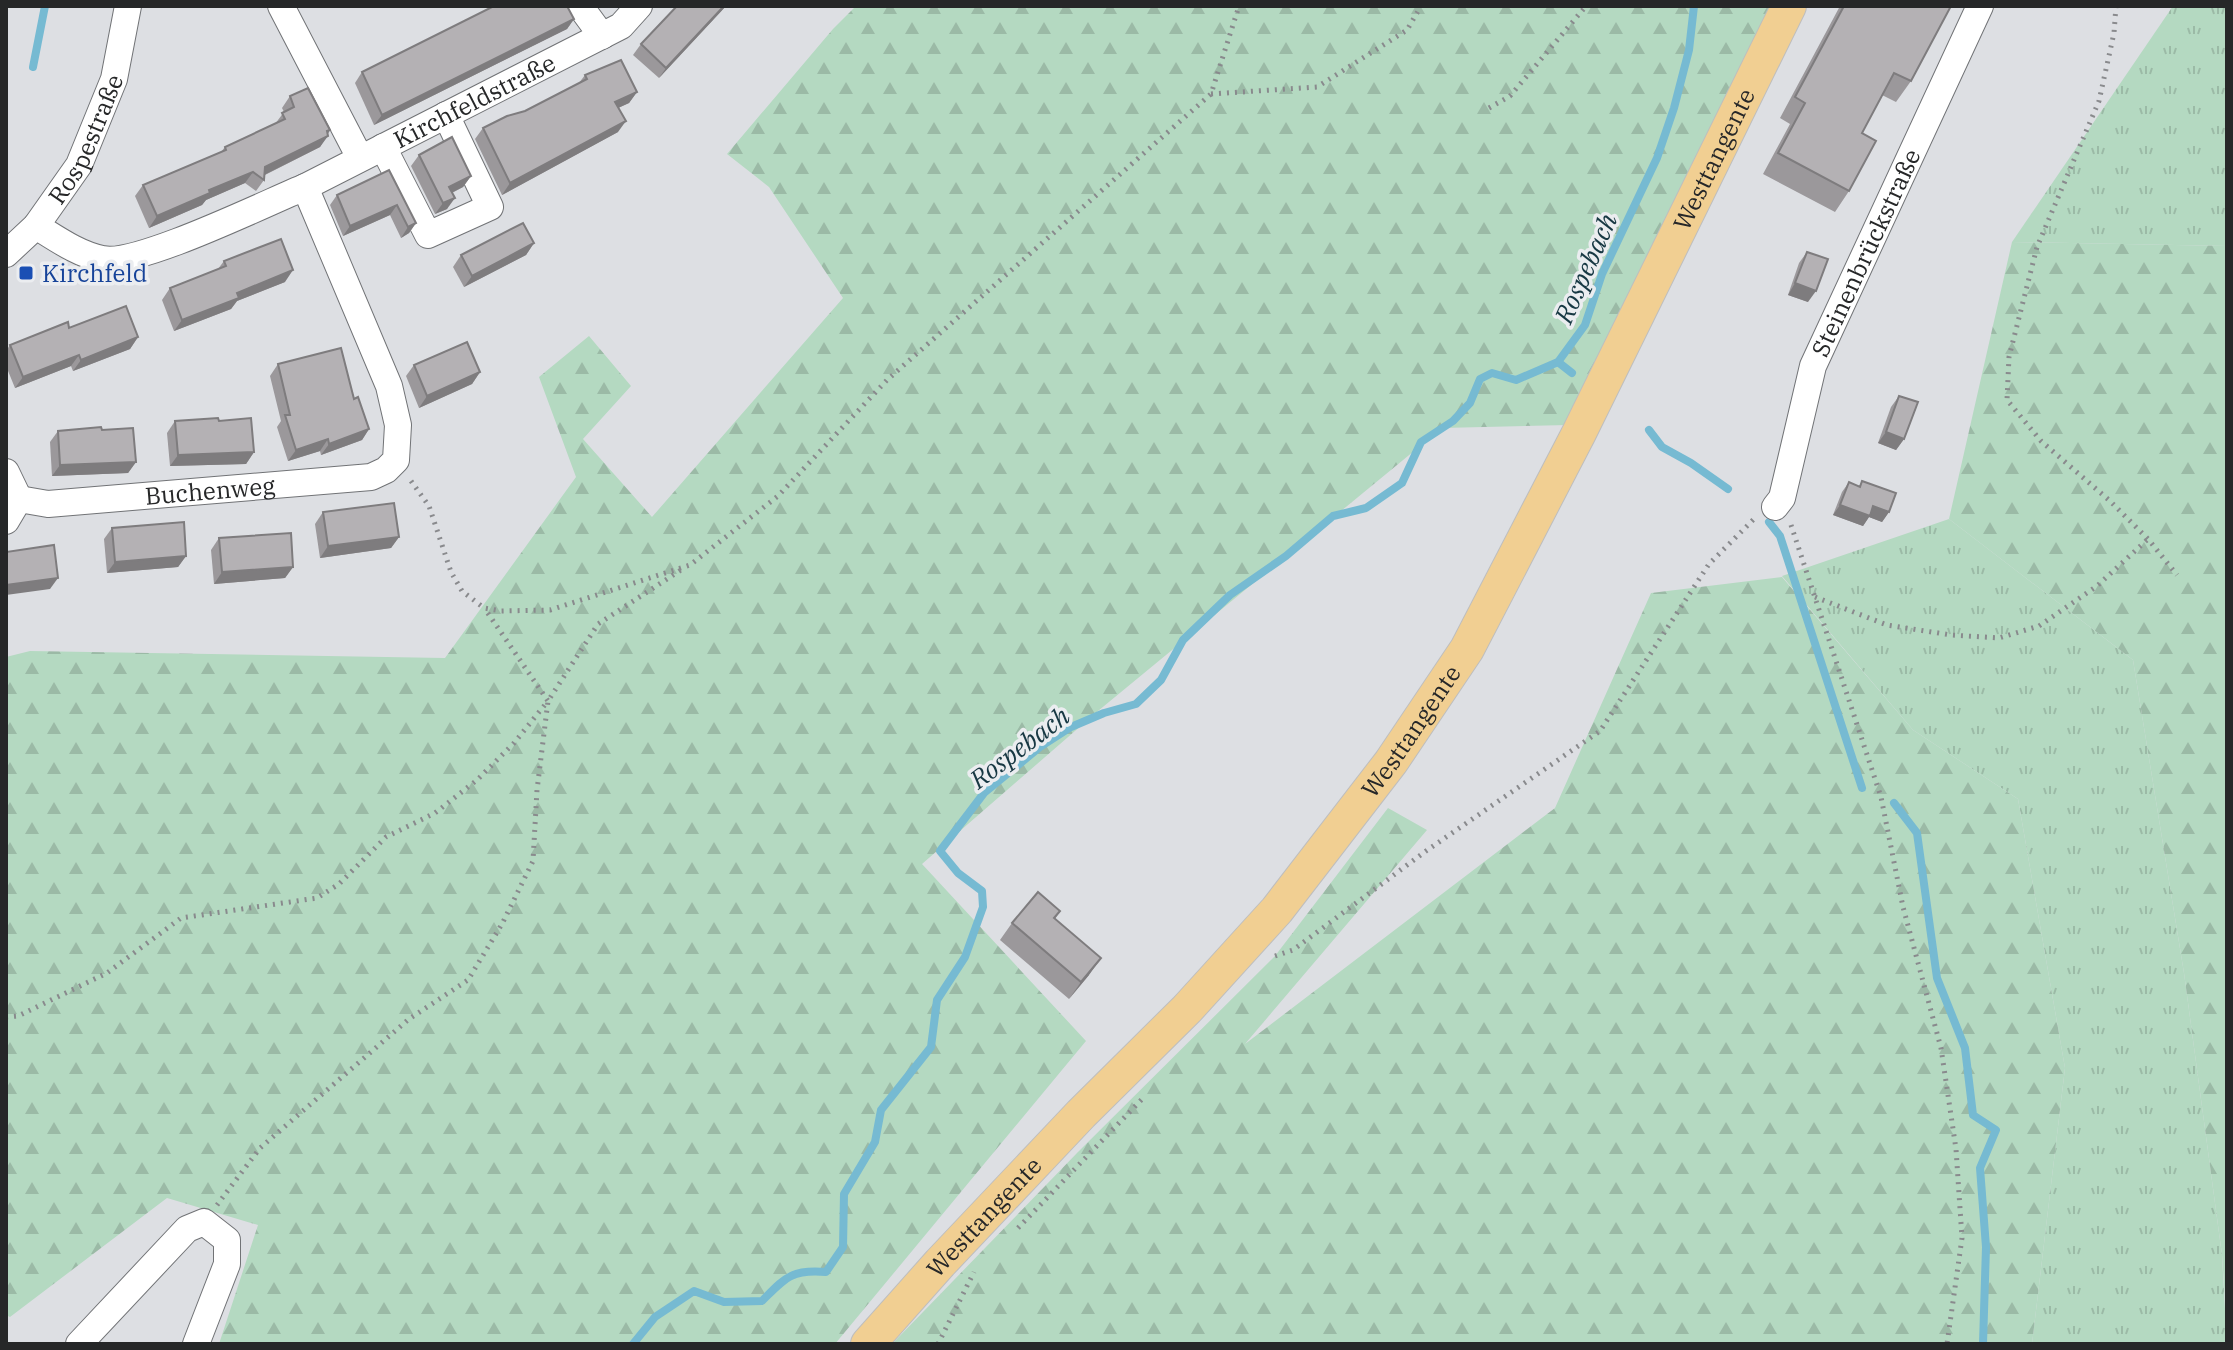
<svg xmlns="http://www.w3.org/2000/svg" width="2233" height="1350" viewBox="0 0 2233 1350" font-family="'IBM Plex Serif',serif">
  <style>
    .grass { fill: url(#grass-tufts) }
    .forest { fill: url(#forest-firs) }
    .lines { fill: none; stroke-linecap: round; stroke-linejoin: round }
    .stream { stroke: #76bad2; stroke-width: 8 }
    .minor-casing { stroke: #717376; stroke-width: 28 }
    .major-casing { stroke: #bebebe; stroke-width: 36 }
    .path { stroke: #898a8d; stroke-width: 5; stroke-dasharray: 2 6; stroke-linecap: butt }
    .minor { stroke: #fff; stroke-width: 26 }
    .major { stroke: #f1cf92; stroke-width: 34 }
    .wall { fill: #9b989b }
    .shaded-wall { fill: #7e7c7e }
    .building { fill: #b4b1b4; stroke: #7e7c7e; stroke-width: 2 }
    .transit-dot { fill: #1a4fb4; stroke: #ebedf0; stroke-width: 3 }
    .labels { text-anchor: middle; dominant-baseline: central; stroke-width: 7; stroke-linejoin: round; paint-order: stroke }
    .street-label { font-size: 24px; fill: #262728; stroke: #ebedf0 }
    .transit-label { font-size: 24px; fill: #164399; stroke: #ebedf0; text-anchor: start }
    .water-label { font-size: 26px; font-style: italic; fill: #173843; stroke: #ebedf0 }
  </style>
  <defs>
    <pattern id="grass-tufts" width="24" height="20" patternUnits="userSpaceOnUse" patternTransform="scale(2)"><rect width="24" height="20" fill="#b4d9c1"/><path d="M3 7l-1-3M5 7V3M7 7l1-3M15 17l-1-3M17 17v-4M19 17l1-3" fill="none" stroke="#9bbaa6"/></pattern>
    <pattern id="forest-firs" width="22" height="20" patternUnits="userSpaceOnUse" patternTransform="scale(2)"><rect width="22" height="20" fill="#b4d9c1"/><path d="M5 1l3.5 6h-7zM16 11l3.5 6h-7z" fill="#9bbaa6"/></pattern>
  </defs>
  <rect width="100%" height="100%" fill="#dddfe3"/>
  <g class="grass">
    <polygon points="2173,6 2227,6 2227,246 2012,242"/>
    <polygon points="1949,519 2133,660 2184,973 2222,1255 2227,1344 2032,1344 2065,1068 2018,799 1913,730 1782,576"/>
  </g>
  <g class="forest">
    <polygon points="856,6 1780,6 1568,425 1442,428 1098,711 922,864 1086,1041 835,1344 219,1344 258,1225 167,1198 10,1317 6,1315 6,657 30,651 445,658 576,477 539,377 589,336 631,386 583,439 652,517 843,298 769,187 727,154 833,29"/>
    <polygon points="2012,242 2227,246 2227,1329 2222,1255 2184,973 2133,660 1949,519"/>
    <polygon points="1782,577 1913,730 2018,799 2065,1068 2032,1344 892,1344 1077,1153 1275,956 1388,808 1427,830 1245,1044 1555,808 1651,593"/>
  </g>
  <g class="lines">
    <g class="stream">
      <polyline points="33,67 45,6"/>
      <polyline points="1558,362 1572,373"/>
      <polyline points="1649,430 1662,447 1691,463 1728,489"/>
      <polyline points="1769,522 1780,536 1862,788"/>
      <polyline points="1894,803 1917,833 1937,978 1965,1048 1973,1115 1996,1130 1980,1168 1986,1247 1983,1344"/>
      <path d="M633 1344 655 1317 694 1291 724 1302 762 1301C785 1278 791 1269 826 1272L843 1247 844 1194 875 1142 881 1110 931 1047 937 1000 965 957 983 907 982 891 958 873 940 851 984 793 1040 747 1071 727 1104 713 1136 704 1161 680 1183 640 1230 595 1286 556 1333 516 1366 508 1402 483 1421 442 1453 421 1470 403 1480 379 1492 373 1516 380 1558 362 1585 325 1602 274 1657 158 1674 108 1689 50 1694 6"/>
    </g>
    <defs>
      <g id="minor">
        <polyline points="281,6 360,158"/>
        <polyline points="580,6 602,36"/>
        <polyline points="383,147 428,235 490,207 446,115"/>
        <path id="s1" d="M305 187 621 26 639 6"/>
        <path id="s2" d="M6 254 36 226 79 165 114 79 128 6"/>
        <polyline points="6,472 19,499 6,521"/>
        <path id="s3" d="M19 499 48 504 371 477 386 470 396 460 398 425 389 386 305 187C266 203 136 267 102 259 78 254 57 239 36 226"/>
        <path id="s4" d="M1775 507 1782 498 1813 366 1980 6"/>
        <polyline points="79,1344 187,1229 204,1222 227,1240 227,1264 196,1344"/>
      </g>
      <g id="major">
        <path id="s5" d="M868 1344 940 1263 1081 1114 1187 1009 1277 910 1391 762 1467 649 1579 433 1789 6"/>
      </g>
    </defs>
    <use href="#minor" class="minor-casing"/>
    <use href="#major" class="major-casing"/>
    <g class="path">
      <polyline points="2116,6 2114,33 2099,101 2037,247 2009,357 2007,400 2041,441 2110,501 2148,539 2177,575"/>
      <polyline points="1211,94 1317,87 1407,30 1421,6"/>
      <polyline points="1489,108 1510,96 1586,6"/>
      <polyline points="411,481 429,506 451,572 462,591 484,608 501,611 550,610 690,565 778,496 887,380 1211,94 1239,6"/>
      <polyline points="1791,525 1881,797 1903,907 1941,1048 1956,1149 1962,1238 1947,1344"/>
      <polyline points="1815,597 1887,625 1951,635 1999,638 2039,626 2097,586 2148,539"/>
      <polyline points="1275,956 1293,950 1426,851 1600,731 1709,564 1756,517"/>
      <polyline points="6,1017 18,1016 107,973 181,918 317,898 339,884 386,837 435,813 477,780 514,743 548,701 485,609"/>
      <polyline points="217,1205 260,1148 409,1019 468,980 502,924 533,861 537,790 548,701 598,624 684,568"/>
      <polyline points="1018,1228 1144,1097"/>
      <polyline points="938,1344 974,1272"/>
    </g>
    <use href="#minor" class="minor"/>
    <use href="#major" class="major"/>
  </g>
  <g class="wall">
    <polygon points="726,6 659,78 633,55 641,44"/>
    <polygon points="1840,6 1951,6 1911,81 1896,102 1882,95 1862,133 1849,191 1835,212 1763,174 1790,124 1780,118"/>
    <polygon points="574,19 567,29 374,125 355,83 362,72"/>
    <polygon points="585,75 637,92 629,103 618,108 618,132 502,195 475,139 483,128 525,111 579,83"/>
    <polygon points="290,96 330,130 320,147 265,175 264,180 256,191 245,183 206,200 202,205 149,228 135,196 143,185 221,152 225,147 275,124 284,112 282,108"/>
    <polygon points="419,155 471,176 463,187 452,193 447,209 435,214 411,166"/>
    <polygon points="389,170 416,223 409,233 401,238 390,215 343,236 330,205 337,195"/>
    <polygon points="534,243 526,255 464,287 453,267 461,255"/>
    <polygon points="1807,252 1808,302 1788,295 1799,263"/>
    <polygon points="224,261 285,282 237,301 231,309 174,331 162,300 170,288 218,269"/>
    <polygon points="69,328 138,337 130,349 73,371 71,366 15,388 6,366 6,351 10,345"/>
    <polygon points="278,364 354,399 369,429 362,440 321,455 320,451 288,461 277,427 281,421 270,376"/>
    <polygon points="414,365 480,372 472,384 419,408 406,376"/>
    <polygon points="1899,396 1904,439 1896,450 1878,443 1891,407"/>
    <polygon points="175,421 219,421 254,452 246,464 170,466 167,433"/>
    <polygon points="102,430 136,462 128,473 52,476 50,442 58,431"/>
    <polygon points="1862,481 1889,512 1882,522 1869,517 1863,526 1833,515 1842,492 1849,482 1859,486"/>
    <polygon points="323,512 399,537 391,548 320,558 315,524"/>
    <polygon points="112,528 186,556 178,567 107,573 104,539"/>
    <polygon points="219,538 293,567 285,578 214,584 211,550"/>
    <polygon points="1060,911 1055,919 1089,975 1069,999 1000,940 1012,923"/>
  </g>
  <g class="shaded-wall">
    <polygon points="724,6 726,6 659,78 666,68"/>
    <polygon points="574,19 567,29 374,125 382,115"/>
    <polygon points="637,92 629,103 607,113 615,102"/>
    <polygon points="626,121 618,132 502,195 510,183"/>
    <polygon points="330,130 325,138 328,136 320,147 260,177 265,167"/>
    <polygon points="253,172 245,183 206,200 202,205 149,228 157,216 209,190"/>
    <polygon points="471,176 463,187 441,198 449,187"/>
    <polygon points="455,198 447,209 435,214 443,203"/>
    <polygon points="397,205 390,215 343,236 350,226"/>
    <polygon points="416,223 409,233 401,238 408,227"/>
    <polygon points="534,243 526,255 464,287 472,276"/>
    <polygon points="293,270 285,282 237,301 231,309 174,331 182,320 237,293"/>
    <polygon points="1795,283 1816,291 1808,302 1788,295"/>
    <polygon points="138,337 130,349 73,371 81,360"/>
    <polygon points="79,355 71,366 15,388 23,377"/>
    <polygon points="480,372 472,384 419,408 427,396"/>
    <polygon points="369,429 362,440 321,455 329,444"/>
    <polygon points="1886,432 1904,439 1896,450 1878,443"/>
    <polygon points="328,439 320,451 288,461 296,450"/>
    <polygon points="254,452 246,464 170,466 178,455"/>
    <polygon points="136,462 128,473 52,476 60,465"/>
    <polygon points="1840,505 1873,506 1889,512 1882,522 1869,517 1863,526 1833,515"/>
    <polygon points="399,537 391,548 320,558 328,546"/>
    <polygon points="186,556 178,567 107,573 115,562"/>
    <polygon points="293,567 285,578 214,584 222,572"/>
    <polygon points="58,578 50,589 6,595 6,585"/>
    <polygon points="1101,958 1089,975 1069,999 1081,982"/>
  </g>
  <g class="building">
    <polygon points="494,6 567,6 574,19 382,115 362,72"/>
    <polygon points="677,6 724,6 666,68 641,44"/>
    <polygon points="1844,6 1951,6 1911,81 1894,73 1862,133 1876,141 1849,191 1778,153 1805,103 1795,97"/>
    <polygon points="621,60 637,92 615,102 626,121 510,183 483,128 507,116 525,111 587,79 585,75"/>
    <polygon points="308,88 330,130 327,131 328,136 265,167 264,180 253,172 209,190 210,193 157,216 143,185 226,150 225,147 285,119 282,113 294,107 290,96"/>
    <polygon points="452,137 471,176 449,187 455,198 443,203 419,155"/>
    <polygon points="389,170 416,223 408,227 397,205 350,226 337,195"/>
    <polygon points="523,223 534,243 472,276 461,255"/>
    <polygon points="281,239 293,270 237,293 239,298 182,320 170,288 226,266 224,261"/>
    <polygon points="1807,252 1828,259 1816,291 1795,283"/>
    <polygon points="126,306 138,337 81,360 79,355 23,377 10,345 68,322 69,328"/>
    <polygon points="467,342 480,372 427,396 414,365"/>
    <polygon points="341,348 354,399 358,397 369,429 329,444 328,439 296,450 285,415 290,415 278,364"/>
    <polygon points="1899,396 1918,402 1904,439 1886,432"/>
    <polygon points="218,418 219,421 251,418 254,452 178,455 175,421"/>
    <polygon points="101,427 102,430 133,428 136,462 60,465 58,431"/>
    <polygon points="1862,481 1896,493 1889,512 1873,506 1870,516 1840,505 1849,482 1860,487"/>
    <polygon points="394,503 399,537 328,546 323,512"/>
    <polygon points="184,522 186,556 115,562 112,528"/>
    <polygon points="291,533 293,567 222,572 219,538"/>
    <polygon points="54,545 58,578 6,585 6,552"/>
    <polygon points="1038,892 1060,911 1054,918 1101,958 1081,982 1012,923"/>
  </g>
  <rect class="transit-dot" x="18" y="265" width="16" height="16" rx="4"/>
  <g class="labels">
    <g class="street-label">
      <text stroke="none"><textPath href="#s1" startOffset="190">Kirchfeldstraße</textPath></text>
      <text stroke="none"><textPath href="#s2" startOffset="142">Rospestraße</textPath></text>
      <text stroke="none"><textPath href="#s5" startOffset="1468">Westtangente</textPath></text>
      <text stroke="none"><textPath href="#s4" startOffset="272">Steinenbrückstraße</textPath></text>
      <text stroke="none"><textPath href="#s3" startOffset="192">Buchenweg</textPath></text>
      <text stroke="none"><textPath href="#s5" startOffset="820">Westtangente</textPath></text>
      <text stroke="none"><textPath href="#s5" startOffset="172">Westtangente</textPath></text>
    </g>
    <g class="transit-label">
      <text x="42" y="273">Kirchfeld</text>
    </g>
    <g class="water-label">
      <text transform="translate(1585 268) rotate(-66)">Rospebach</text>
      <text transform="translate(1019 747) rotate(-37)">Rospebach</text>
    </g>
  </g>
  <rect width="2233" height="1350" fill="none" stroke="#262728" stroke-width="16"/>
</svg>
